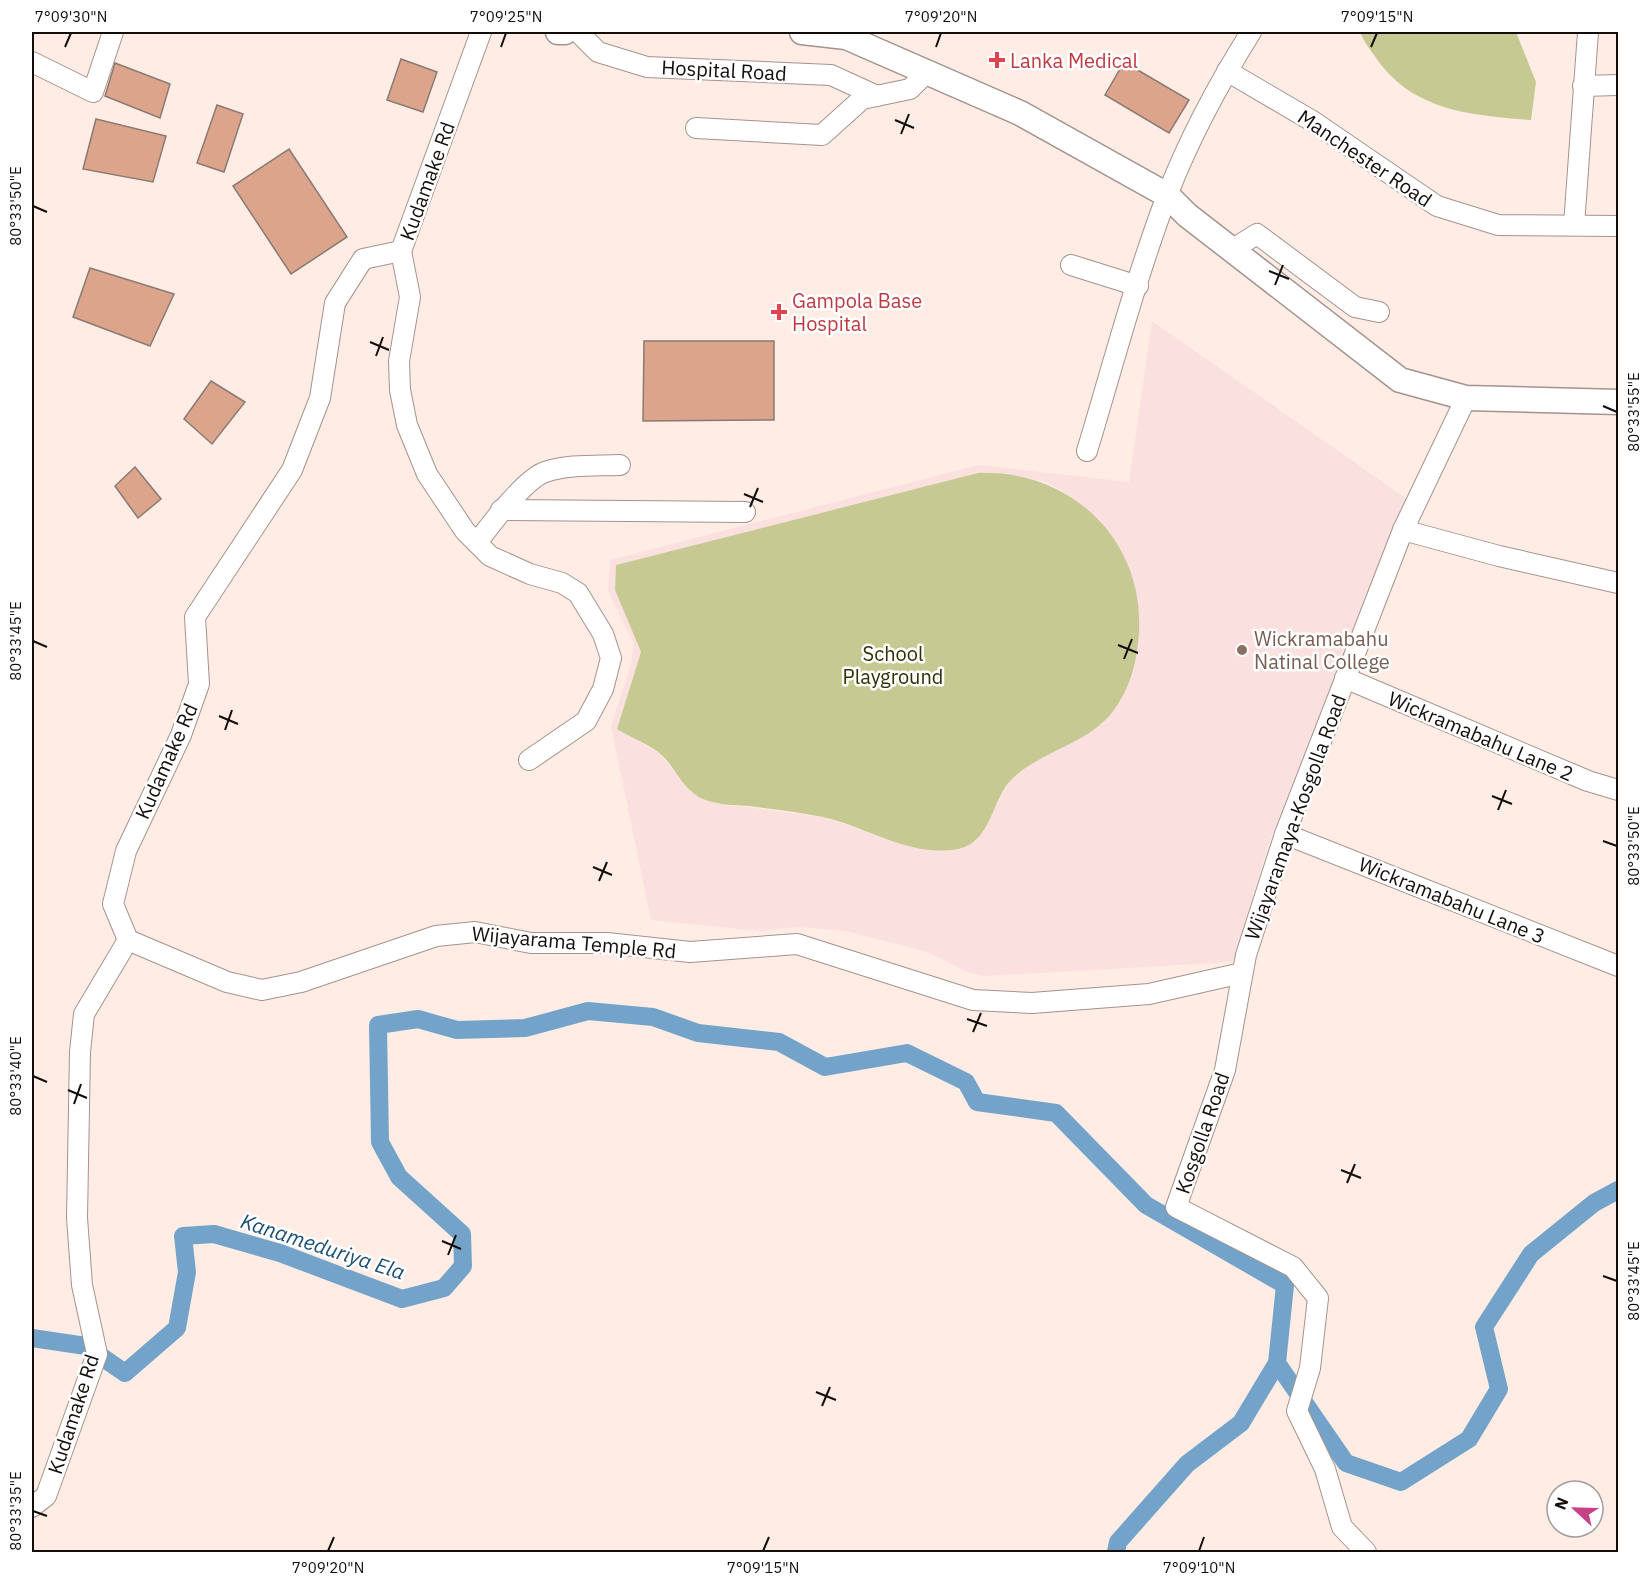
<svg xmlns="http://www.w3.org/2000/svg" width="1650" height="1584" viewBox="0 0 1650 1584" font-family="'IBM Plex Sans',sans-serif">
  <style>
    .education { fill: #fbe0e0; fill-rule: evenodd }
    .green { fill: #c6ca92 }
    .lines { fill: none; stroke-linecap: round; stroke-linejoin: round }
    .canal { stroke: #74a3ca; stroke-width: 18 }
    .building { fill: #dda48c; stroke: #8a7a73; stroke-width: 1.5 }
    .minor-casing { stroke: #a4938d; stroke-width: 22 }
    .major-casing { stroke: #a4938d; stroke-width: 27 }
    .minor { stroke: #fff; stroke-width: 20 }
    .major { stroke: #fff; stroke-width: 24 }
    .ticks { fill: none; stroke: #120d0a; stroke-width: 2 }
    .health-dot { fill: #e0444e; stroke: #fff; stroke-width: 2 }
    .education-dot { fill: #8d6e63; stroke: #fff; stroke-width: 2 }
    .labels { text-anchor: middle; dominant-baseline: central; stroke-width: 5; stroke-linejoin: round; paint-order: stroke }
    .health-label { font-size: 20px; fill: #be3a42; stroke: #fff; text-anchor: start }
    .street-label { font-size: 20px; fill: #120d0a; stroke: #fff }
    .education-label { font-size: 20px; fill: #785e54; stroke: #fff; text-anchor: start }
    .park-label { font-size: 20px; fill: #303103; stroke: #fff }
    .water-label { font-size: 21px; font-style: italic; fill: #184d74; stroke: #fff }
    .neatline { fill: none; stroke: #120d0a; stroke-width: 2 }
    .ticks-label { font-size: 15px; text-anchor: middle; fill: #120d0a }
  </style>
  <rect width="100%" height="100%" fill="#ffede5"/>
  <path class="education" d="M1152 321 1407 499 1269 843 1233 962 984 976 967 972 928 952 845 931 798 927 760 931 651 920 611 726 631 664 634 644 608 591 610 560 979 465 1129 482ZM988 472 1043 481 1061 490 1099 519 1124 556 1139 618 1134 670 1127 689 1103 724 1035 761 1011 780 975 842 959 848 856 828 824 817 714 803 691 792 659 753 617 729 641 652 615 590 616 565 978 473Z"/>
  <g class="green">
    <path d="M1360 32H1516L1536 82 1531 120C1469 115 1411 111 1374 55 1369 48 1363 40 1360 32Z"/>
    <path d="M978 473C1070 469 1144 539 1139 632 1137 660 1132 684 1116 707 1093 743 1044 749 1013 778 991 799 992 842 958 849 910 858 868 827 823 817 798 812 773 809 749 806 734 805 717 805 703 799 681 789 675 765 658 752 646 743 630 737 617 729L641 652 615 590 616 565Z"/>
  </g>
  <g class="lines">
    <g class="canal">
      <polyline points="32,1338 86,1346 125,1373 177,1328 187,1272 183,1236 214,1234 280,1253 402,1299 444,1288 463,1266 462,1234 399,1177 380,1142 378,1025 418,1019 457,1030 525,1028 588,1011 653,1017 698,1033 779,1042 825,1067 907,1053 966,1082 977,1102 1056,1113 1146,1205 1285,1285 1277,1363 1346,1463 1401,1482 1469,1439 1499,1389 1484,1327 1531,1254 1594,1203 1618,1190"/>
      <polyline points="1116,1552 1118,1542 1187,1464 1241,1423 1277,1363"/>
    </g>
  </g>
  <g class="building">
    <polygon points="401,59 437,72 423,112 387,100"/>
    <polygon points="1124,62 1189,100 1169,133 1105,95"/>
    <polygon points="115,63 170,84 160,118 105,96"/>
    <polygon points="217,105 243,114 224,172 197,163"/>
    <polygon points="96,119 166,136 153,182 83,169"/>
    <polygon points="289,149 347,237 291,274 233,186"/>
    <polygon points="90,268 174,294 150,346 73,317"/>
    <polygon points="644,341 774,341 774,420 643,421"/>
    <polygon points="211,381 245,402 212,444 184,419"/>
    <polygon points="135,467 161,499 138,518 115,486"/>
  </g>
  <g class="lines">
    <defs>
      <g id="minor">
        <polyline points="578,32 598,52 647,67 831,75 877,96"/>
        <polyline points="32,62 93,92 113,32"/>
        <polyline points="1227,71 1314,122 1437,206 1498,225 1618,226"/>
        <polyline points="1583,86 1618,85"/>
        <polyline points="696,128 822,135 862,99 910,89 928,71"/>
        <polyline points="1574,225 1588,32"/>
        <polyline points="1233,249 1257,234 1355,307 1379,312"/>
        <polyline points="401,251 410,297 399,361 400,390 407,425 427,474 465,531 490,556 530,574 562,583 578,593 603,634 611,658 603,689 586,721 529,760"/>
        <polyline points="401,251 481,32"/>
        <polyline points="1071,265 1138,286"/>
        <path d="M1087 451C1113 365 1136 277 1168 193 1190 137 1219 83 1251 32"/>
        <polyline points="501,510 745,512"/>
        <polyline points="1403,530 1499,556 1618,583"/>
        <path d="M477 543C490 525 525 479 545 472 568 464 596 466 620 465"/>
        <polyline points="1345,678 1588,781 1618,790"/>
        <polyline points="1285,834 1618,966"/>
        <polyline points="128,940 227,982 262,990 301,982 436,936 475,932 531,943 607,943 690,952 797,944 973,1000 1032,1003 1149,994 1242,973"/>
        <polyline points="32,1507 46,1496 97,1354 82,1285 77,1218 80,1052 84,1014 128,940 113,904 126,851 181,735 199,684 195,617 292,470 320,398 335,303 363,259 401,251"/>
        <polyline points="1366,1552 1342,1527 1325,1469 1297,1411 1310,1368 1318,1298 1293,1267 1176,1207 1225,1070 1246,955 1285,834 1403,530 1466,398"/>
      </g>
      <g id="major">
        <polyline points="558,32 565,32"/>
        <polyline points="802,32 846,37 1020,113 1167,195 1187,215 1400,380 1466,398 1618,402"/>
      </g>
    </defs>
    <use href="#minor" class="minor-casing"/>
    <use href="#major" class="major-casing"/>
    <use href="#minor" class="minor"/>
    <use href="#major" class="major"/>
  </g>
  <path class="ticks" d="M65 47 71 33M501 47 506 33M936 47 941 33M1371 47 1377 33M895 120 914 128M901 134 909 114M33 206 47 212M1269 271 1289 279M1275 285 1283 265M370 342 389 350M376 356 383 337M1603 406 1617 412M744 494 763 502M750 507 758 488M33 641 47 647M1118 645 1138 653M1124 659 1132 639M219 716 238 724M225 730 232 710M1492 796 1512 804M1498 810 1506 790M1603 841 1617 846M593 867 612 875M599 881 607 862M967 1019 987 1026M973 1032 981 1013M33 1076 47 1082M68 1090 87 1098M74 1104 81 1084M1341 1170 1361 1178M1347 1183 1355 1164M442 1241 461 1249M448 1255 456 1235M1603 1276 1617 1281M816 1392 836 1400M822 1406 830 1387M33 1511 47 1516M328 1551 334 1537M763 1551 769 1537M1199 1551 1204 1537"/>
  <g class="health-dot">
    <path d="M994 51h6v6h6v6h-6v6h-6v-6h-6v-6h6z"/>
    <path d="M776 303h6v6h6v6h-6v6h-6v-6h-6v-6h6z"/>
  </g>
  <circle class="education-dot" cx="1242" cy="650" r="6"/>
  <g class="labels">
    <g class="health-label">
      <text x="1010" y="60">Lanka Medical</text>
      <text x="792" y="300">Gampola Base<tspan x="792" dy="23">Hospital</tspan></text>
    </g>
    <g class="street-label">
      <text transform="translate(724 70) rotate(3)">Hospital Road</text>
      <text transform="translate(1365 158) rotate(34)">Manchester Road</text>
      <text transform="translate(427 181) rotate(-70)">Kudamake Rd</text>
      <text transform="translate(1481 736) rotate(23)">Wickramabahu Lane 2</text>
      <text transform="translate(166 761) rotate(-66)">Kudamake Rd</text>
      <text transform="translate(1295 817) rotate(-70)">Wijayaramaya-Kosgolla Road</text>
      <text transform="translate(1452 900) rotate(22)">Wickramabahu Lane 3</text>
      <text transform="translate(574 942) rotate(5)">Wijayarama Temple Rd</text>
      <text transform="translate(1202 1133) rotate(-71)">Kosgolla Road</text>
      <text transform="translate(73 1414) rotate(-72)">Kudamake Rd</text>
    </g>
    <g class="education-label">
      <text x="1254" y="638">Wickramabahu<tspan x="1254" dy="23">Natinal College</tspan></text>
    </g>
    <g class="park-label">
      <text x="893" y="653">School<tspan x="893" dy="23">Playground</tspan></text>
    </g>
    <g class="water-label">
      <text transform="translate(323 1246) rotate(18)">Kanameduriya Ela</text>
    </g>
  </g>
  <rect width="1650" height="1584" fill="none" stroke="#ffffff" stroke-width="66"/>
  <g transform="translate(1575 1509) rotate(292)"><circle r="28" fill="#ffffff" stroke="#a09e9d" stroke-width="1.5"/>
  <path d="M0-4.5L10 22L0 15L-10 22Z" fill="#c64287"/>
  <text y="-9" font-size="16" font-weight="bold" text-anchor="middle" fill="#120d0a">N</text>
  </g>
  <rect x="33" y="33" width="1584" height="1518" class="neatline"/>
  <g class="ticks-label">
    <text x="71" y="22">7°09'30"N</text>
    <text x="506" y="22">7°09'25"N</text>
    <text x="941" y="22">7°09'20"N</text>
    <text x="1377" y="22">7°09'15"N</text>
    <text transform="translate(16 206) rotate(-90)" y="5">80°33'50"E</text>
    <text transform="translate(1634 412) rotate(-90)" y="5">80°33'55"E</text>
    <text transform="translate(16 641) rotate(-90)" y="5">80°33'45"E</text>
    <text transform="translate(1634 846) rotate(-90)" y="5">80°33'50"E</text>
    <text transform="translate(16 1076) rotate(-90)" y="5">80°33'40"E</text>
    <text transform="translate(1634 1281) rotate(-90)" y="5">80°33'45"E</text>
    <text transform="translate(16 1511) rotate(-90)" y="5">80°33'35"E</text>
    <text x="328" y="1573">7°09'20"N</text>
    <text x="763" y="1573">7°09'15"N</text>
    <text x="1199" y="1573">7°09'10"N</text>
  </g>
</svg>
